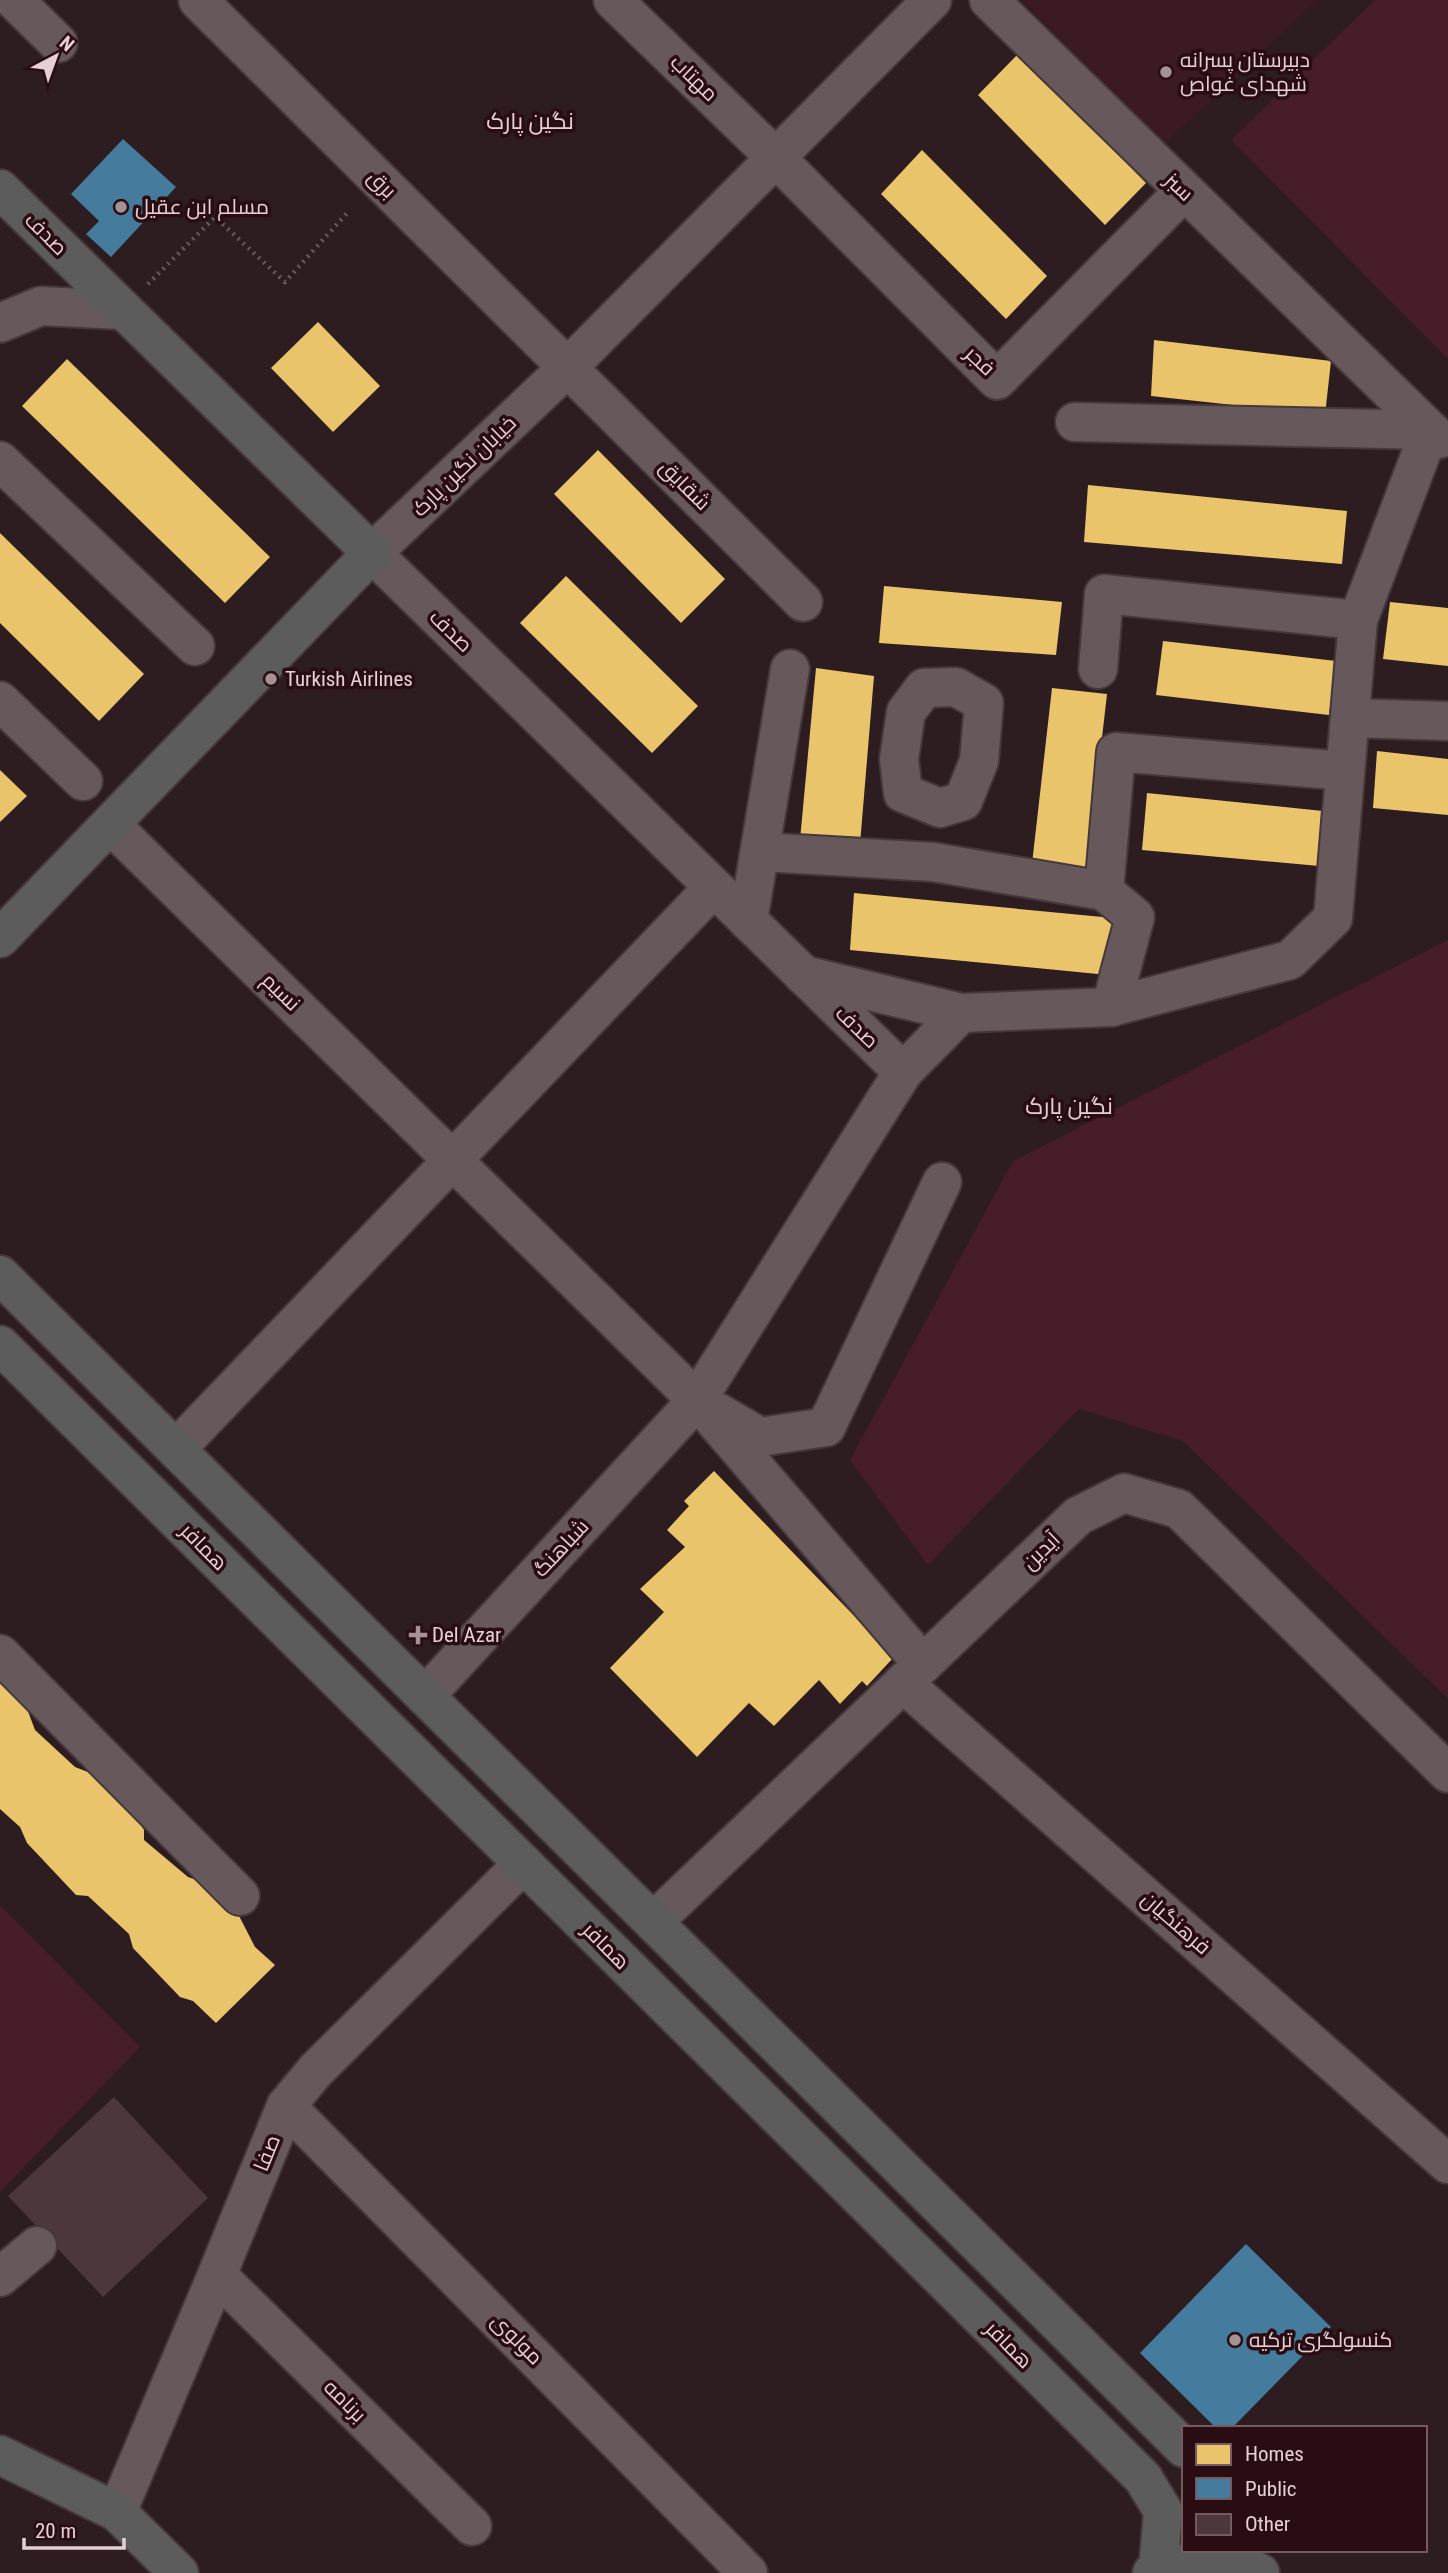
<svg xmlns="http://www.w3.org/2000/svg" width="1448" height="2573" viewBox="0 0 1448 2573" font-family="'Roboto Condensed',Cairo,sans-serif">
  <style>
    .built { fill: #3b1a21 }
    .green { fill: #471e27 }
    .homes { fill: #e9c46a }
    .public { fill: #457b9d }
    .building { fill: #4c373b }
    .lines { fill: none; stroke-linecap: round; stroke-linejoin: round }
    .minor-casing { stroke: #46383a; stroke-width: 42 }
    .major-casing { stroke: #46383a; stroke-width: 42 }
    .path { stroke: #685c5e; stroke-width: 4.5; stroke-dasharray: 2 5; stroke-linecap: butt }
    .minor { stroke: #66585b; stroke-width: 38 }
    .major { stroke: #5d5c5c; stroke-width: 38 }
    .poi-dot { fill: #a59295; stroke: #290d13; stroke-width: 2.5 }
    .labels { text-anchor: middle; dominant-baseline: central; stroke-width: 7; stroke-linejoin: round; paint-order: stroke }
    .poi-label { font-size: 21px; fill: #e5d1d4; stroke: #290d13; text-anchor: start }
    .street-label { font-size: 21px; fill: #e5d1d4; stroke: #290d13 }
    .neighbourhood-label { font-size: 23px; fill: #e5d1d4; stroke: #290d13 }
  </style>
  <rect width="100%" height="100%" fill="#2d1d20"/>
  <polygon class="built" points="1022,0 1318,0 1163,145"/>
  <g class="green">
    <polygon points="1375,0 1448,0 1448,359 1231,140"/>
    <polygon points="1448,940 1448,1699 1183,1441 1079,1409 928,1565 850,1460 1013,1161"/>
    <polygon points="0,1905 140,2047 0,2192"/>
  </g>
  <g class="homes">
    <polygon points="1019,53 1146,183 1105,225 978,95"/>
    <polygon points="922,150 1047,276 1006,319 881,194"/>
    <polygon points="318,322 380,386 333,432 271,368"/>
    <polygon points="1154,340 1331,361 1325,415 1151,396"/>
    <polygon points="67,359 270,557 225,603 22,406"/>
    <polygon points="598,450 725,579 681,623 554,494"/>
    <polygon points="1088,485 1347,511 1342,564 1084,542"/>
    <polygon points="0,533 144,674 99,721 0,623"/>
    <polygon points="566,576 698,706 652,753 520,623"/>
    <polygon points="884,586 1062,602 1056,655 879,643"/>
    <polygon points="1390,602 1448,608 1448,666 1383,659"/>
    <polygon points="1163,641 1336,661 1329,715 1156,695"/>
    <polygon points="816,668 874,676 860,844 800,840"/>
    <polygon points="1052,688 1107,694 1087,869 1032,864"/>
    <polygon points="1377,751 1448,759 1448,815 1373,808"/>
    <polygon points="0,770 27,796 0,822"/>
    <polygon points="1147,793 1323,811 1319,866 1142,850"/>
    <polygon points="854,893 1113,918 1108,975 850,950"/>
    <polygon points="714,1471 894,1657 867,1686 862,1681 840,1704 819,1680 774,1726 749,1703 697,1757 610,1668 664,1612 640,1589 685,1547 667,1530 689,1506 684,1501"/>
    <polygon points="0,1676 26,1706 35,1730 75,1767 98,1776 135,1815 144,1830 144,1840 188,1877 199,1881 236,1910 255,1947 275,1965 216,2023 193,2001 180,1997 133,1948 129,1934 88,1896 76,1895 27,1843 20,1827 0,1809"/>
  </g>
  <g class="public">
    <polygon points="123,139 176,187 111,257 86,234 99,221 71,194"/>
    <polygon points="1246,2244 1331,2327 1232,2428 1216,2428 1140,2353"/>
  </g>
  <polygon class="building" points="114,2097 208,2198 103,2297 8,2196"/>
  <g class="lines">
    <defs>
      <g id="minor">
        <polyline points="14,0 58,43"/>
        <polyline points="198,0 803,602"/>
        <polyline points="613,0 775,157 997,380 1184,191"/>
        <polyline points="0,323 41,306 122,310"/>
        <polyline points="1075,422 1430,430 1439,439"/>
        <polyline points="0,461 195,646"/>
        <polyline points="1098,669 1104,594 1358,620"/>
        <polygon points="956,687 984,703 979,761 963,801 940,808 903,793 899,759 906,712 924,688"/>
        <polyline points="0,701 83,781"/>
        <polyline points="1350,718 1448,721"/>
        <polyline points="111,825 697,1400 923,1664"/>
        <polyline points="761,852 933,862 1104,891"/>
        <polyline points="748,921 790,669"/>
        <polyline points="803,975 961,1013 1111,1007 1290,960 1333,918 1358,620 1430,430 989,0"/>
        <polyline points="1111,1007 1135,917 1104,891 1116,752 1345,771"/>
        <polyline points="903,1072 372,553 567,368 932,0"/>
        <polyline points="717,1412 760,1437 826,1427 942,1182"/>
        <polyline points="176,1449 713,888"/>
        <polyline points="0,1654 240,1896"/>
        <polyline points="903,1683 1448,2164"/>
        <polyline points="425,1696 697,1400 903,1072 961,1013"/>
        <polyline points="653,1922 1078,1516 1124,1493 1179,1509 1448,1773"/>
        <polyline points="286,2106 748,2573"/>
        <polyline points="217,2275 472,2526"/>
        <polyline points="0,2277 37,2246"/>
        <polyline points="117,2512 217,2275 286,2106 315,2071 523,1864"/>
      </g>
      <g id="major">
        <polyline points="0,189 372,553 0,938"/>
        <polyline points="0,1275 1184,2448"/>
        <polyline points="0,1345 1143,2478 1163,2511 1158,2571"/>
        <polyline points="0,2455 117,2512 179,2573"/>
        <path d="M1152 2573C1186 2559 1228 2555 1260 2573"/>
      </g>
    </defs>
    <use href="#minor" class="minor-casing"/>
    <use href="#major" class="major-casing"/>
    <polyline class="path" points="148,284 215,217 285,282 348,212"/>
    <use href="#minor" class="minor"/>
    <use href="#major" class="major"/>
  </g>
  <g class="poi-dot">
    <circle cx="1166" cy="72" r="7"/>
    <circle cx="121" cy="207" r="7"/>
    <circle cx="271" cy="679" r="7"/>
    <path d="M414.5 1624.5h7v7h7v7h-7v7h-7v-7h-7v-7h7z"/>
    <circle cx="1235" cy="2340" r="7"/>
  </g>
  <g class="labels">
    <g class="poi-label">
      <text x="1180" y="60">دبیرستان پسرانه<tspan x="1180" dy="24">شهدای غواص</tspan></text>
      <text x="135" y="207">مسلم ابن عقیل</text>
      <text x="285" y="679">Turkish Airlines</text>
      <text x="432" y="1635">Del Azar</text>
      <text x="1249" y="2340">کنسولگری ترکیه</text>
    </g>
    <g class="street-label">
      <text transform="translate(694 78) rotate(44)">مهتاب</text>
      <text transform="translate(382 184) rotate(45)">برق</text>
      <text transform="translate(1179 187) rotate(44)">سبز</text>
      <text transform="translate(46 234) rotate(45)">صدف</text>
      <text transform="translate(980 361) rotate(43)">فجر</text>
      <text transform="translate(464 466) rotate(-44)">خیابان نگین پارک</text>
      <text transform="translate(685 485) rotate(45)">شقایق</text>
      <text transform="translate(451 631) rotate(44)">صدف</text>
      <text transform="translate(281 992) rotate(44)">نسیم</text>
      <text transform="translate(857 1027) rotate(44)">صدف</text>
      <text transform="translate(204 1547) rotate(45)">همافر</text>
      <text transform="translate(561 1548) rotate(-47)">شباهنگ</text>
      <text transform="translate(1041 1551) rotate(-44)">آیدین</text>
      <text transform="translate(1176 1923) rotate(41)">فرهنگیان</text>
      <text transform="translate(606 1946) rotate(45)">همافر</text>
      <text transform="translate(267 2153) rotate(-68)">صفا</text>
      <text transform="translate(517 2339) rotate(45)">مولوی</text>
      <text transform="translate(1009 2345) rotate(45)">همافر</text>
      <text transform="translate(345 2401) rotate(45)">برنامه</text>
    </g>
    <g class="neighbourhood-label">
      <text x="530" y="121">نگین پارک</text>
      <text x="1069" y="1106">نگین پارک</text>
    </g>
  </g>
  <rect x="1182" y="2426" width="245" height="126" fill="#290d13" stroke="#745b60" stroke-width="2"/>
  <rect x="1196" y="2444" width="35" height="21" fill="#e9c46a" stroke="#745b60" stroke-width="2"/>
  <text x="1245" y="2461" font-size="21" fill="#e5d1d4">Homes</text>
  <rect x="1196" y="2478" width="35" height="21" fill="#457b9d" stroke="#745b60" stroke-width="2"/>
  <text x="1245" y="2496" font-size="21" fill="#e5d1d4">Public</text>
  <rect x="1196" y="2514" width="35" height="21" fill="#4c373b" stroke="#745b60" stroke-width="2"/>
  <text x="1245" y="2531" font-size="21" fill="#e5d1d4">Other</text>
  <g transform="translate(56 56) rotate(41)" stroke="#290d13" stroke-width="5" paint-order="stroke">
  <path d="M0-5L12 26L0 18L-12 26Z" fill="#e5d1d4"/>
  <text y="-10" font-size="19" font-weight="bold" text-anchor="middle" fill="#e5d1d4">N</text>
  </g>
  <path d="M24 2538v10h100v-10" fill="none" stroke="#e5d1d4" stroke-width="3.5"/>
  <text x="35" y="2538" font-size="21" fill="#e5d1d4" stroke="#290d13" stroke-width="5" paint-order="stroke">20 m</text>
</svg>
